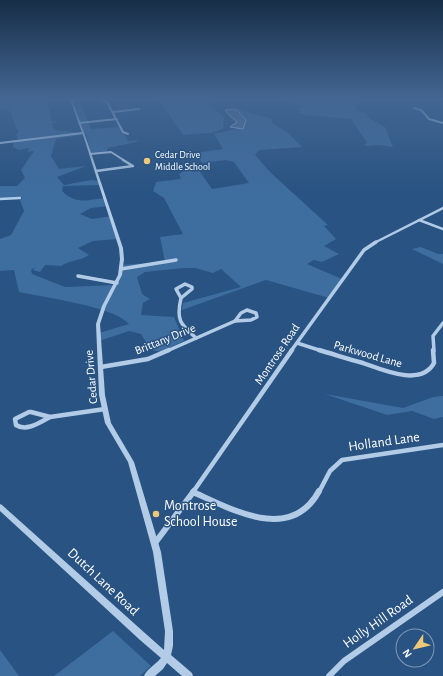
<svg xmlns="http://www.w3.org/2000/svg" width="443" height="676" viewBox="0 0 443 676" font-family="'Alegreya Sans',sans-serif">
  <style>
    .green { fill: #3e6d9f }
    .water { fill: #587495; stroke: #a7c6e6 }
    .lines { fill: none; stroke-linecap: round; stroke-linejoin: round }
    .minor-far4 { stroke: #b2cbe6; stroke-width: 2 }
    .minor-far3 { stroke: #b2cbe6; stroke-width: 2.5 }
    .minor-far2 { stroke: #b2cbe6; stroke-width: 3.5 }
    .minor-far1 { stroke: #b2cbe6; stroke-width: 4.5 }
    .minor { stroke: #b2cbe6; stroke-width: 6 }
    .tertiary { fill: #b2cbe6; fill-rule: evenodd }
    .poi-dot { fill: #edc879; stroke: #295382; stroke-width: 1.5 }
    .labels { text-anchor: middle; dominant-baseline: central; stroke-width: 3; stroke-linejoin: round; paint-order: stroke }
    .far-poi-label { font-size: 10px; fill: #fff; stroke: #295382; text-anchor: start }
    .street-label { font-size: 12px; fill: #fff; stroke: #295382 }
    .near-street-label { font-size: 14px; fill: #fff; stroke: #295382 }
    .near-poi-label { font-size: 14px; fill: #fff; stroke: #295382; text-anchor: start }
  </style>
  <rect width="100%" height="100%" fill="#295382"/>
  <g class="green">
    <path d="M14 97H38L49 108 52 121H58L52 123 54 130 82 133 70 101 89 97H102L80 102 91 129 120 127 128 141 138 140 136 142 108 148 107 151 91 153 86 134 56 139 51 156 59 169 86 166 57 177 64 185 91 180 98 181 100 185 63 186 62 191C76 205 88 200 105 198L108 206 91 208 80 214 92 219 112 216 118 239 93 241 78 248 89 255C80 261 70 260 61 266L45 265 40 272 33 270 35 267 31 270 32 274 65 287 116 285 121 265 165 262 160 237 183 234 164 198 153 191 156 182 181 179 179 174C186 170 190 168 198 169L212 189 249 183 234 162 226 160 202 163 195 153 223 149 214 134 236 129 246 120 238 111 239 109 272 119V123L288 133 302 147 259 150 255 155 271 173 328 225 324 226 336 239 324 246 339 254 322 262 314 260 307 264 342 279 329 298 266 280 182 310 183 303 241 287 221 269 213 273 195 268H183L145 272 137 277 142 294 150 299 143 303 141 315 174 317 184 341 161 352 151 350 141 334 129 331 99 341V333L129 324C116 307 42 297 19 292L14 270 0 271V239L11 235 24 211 20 200 23 197 0 199V186H17L25 178 21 170 34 151 28 152 29 148 19 150 13 147V142L19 141 16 135 19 131 16 128 10 111 0 109V101Z"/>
    <polygon points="157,97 213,97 215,100 210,105 224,117 223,129 211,133 183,135"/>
    <polygon points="275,97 317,97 324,100 338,97 356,104 357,110 368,114 367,117 385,127 393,147 379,145 366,146 364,144 367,143 351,119 305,115 300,113 298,109 302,106"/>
    <polygon points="421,247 438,254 443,254 443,264 412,249"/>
    <polygon points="325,394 403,408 433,397 443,396 443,417 434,419 412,411 387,415"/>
    <polygon points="113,631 151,666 140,676 54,676"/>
    <polygon points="0,650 19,676 0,676"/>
  </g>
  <polygon class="water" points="234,109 237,110 246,120 243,129 230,127 237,122 229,115 225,110"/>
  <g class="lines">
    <g class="minor-far4">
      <polyline points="103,100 107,102 123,132 128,134"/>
      <polyline points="71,101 89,97"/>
      <polyline points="414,108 421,110 429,119 443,123"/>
      <polyline points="113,112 139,109"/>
      <polyline points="79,123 117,119"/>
      <polyline points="0,143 83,133"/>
      <polyline points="90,154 111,152 125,161"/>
    </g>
    <g class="minor-far3">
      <polyline points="96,171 133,166 123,160"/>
      <polyline points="0,199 20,198"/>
      <polyline points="419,220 443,229"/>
      <polyline points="374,243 443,208"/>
    </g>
    <g class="minor-far2">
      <polyline points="121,269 176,260"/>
      <polyline points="78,276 117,283"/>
      <polygon points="185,284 192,287 192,289 181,298 176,289"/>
      <path d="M181 298C176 320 180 324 196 338"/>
      <polygon points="247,310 256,313 257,317 251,320 235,321 241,313"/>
      <polyline points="297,343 322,351"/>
      <polyline points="167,351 235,321"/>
      <polyline points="291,351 364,250 376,242"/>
      <polyline points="434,351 433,336 443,323"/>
    </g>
    <g class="minor-far1">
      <path d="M319 350C333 354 348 359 363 363 383 370 421 387 434 363L433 350"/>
      <polyline points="101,367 148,359 169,350"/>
      <path d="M29 412H31L50 417C40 422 27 432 16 425L15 419Z"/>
      <polyline points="50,417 105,409"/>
      <polyline points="193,492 292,350"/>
      <polyline points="319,492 330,471 342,460 443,445"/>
    </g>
    <g class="minor">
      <path d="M193 492C233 510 291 543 319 491"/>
      <polyline points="155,543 194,491"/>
      <polyline points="329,676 344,661 443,592"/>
    </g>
    <path class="tertiary" d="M66 97H69L73 102 87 141 123 248 124 259 122 275 106 306 100 324 105 395 111 423 134 462 161 552 173 631V646L171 655 192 673 193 676H182L167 663 163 669 155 676H144C146 670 156 664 161 658L140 640 0 511V504L2 505 146 634 164 650 165 631 153 552 128 462 105 423 99 395 96 324 102 306 118 275 120 259 119 248 85 141 71 102Z"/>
  </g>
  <linearGradient id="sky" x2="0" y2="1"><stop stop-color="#172e48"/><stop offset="0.51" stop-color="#436692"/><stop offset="1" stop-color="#436692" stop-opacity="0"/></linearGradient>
  <rect width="443" height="192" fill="url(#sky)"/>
  <g class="poi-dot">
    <circle cx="147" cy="161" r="4"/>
    <circle cx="156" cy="514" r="4"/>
  </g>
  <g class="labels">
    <g class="far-poi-label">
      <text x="155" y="155">Cedar Drive<tspan x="155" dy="12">Middle School</tspan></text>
    </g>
    <g class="street-label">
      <text transform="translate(165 339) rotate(-22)">Brittany Drive</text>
      <text transform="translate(277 354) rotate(-56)">Montrose Road</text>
      <text transform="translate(368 354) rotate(16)">Parkwood Lane</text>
      <text transform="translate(91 377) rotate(-95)">Cedar Drive</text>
    </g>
    <g class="near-street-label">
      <text transform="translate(384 442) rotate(-8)">Holland Lane</text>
      <text transform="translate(103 582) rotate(43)">Dutch Lane Road</text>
      <text transform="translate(378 622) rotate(-35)">Holly Hill Road</text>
    </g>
    <g class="near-poi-label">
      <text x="164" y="506">Montrose<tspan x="164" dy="16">School House</tspan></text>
    </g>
  </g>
  <g transform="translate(415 648) rotate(235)"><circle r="19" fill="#295382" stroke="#7f98b4"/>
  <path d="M0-3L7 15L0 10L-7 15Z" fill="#edc879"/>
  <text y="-6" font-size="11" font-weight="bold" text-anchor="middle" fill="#ffffff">N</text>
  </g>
</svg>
